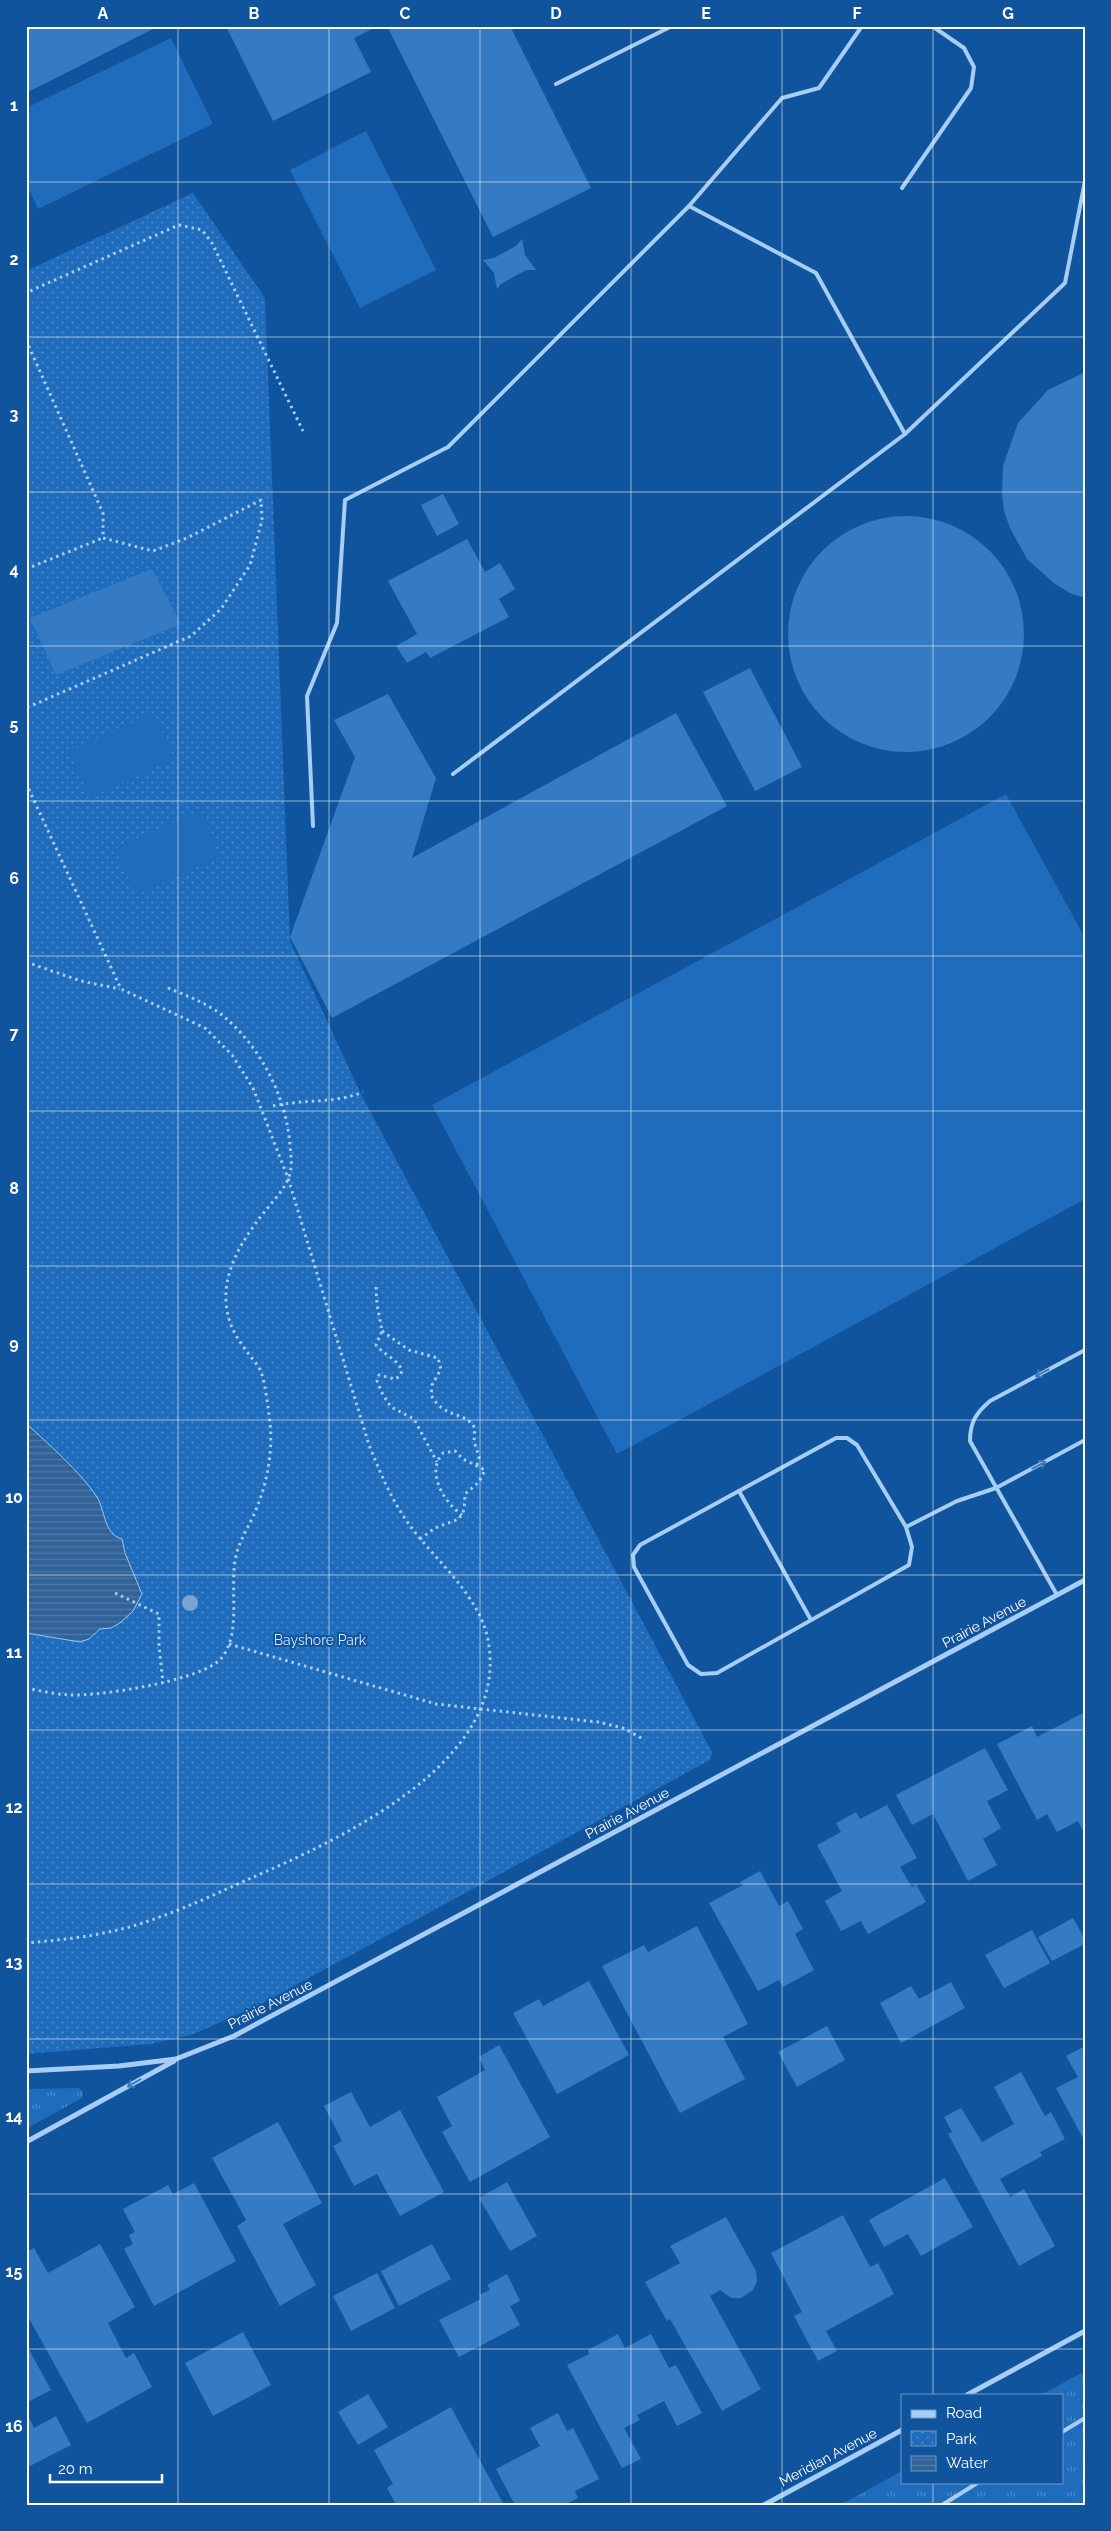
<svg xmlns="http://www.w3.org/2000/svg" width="1111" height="2531" viewBox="0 0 1111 2531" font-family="Raleway,sans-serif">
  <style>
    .grass { fill: url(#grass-tufts) }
    .park { fill: url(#park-dots) }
    .pitch { fill: #1e6cbb }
    .water { fill: url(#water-rules); stroke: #97c8f9 }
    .building { fill: #347bc4 }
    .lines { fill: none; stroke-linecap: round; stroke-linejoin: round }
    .path { stroke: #a5cdf5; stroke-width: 3; stroke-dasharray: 2.5 4; stroke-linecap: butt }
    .service { stroke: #a5cdf5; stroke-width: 4 }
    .minor { stroke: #a5cdf5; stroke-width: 5 }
    .tree { fill: #78a4d2 }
    .oneway { stroke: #3d78b7 }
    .grid { fill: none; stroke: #fff; stroke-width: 1; stroke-opacity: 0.55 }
    .labels { text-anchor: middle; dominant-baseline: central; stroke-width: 4; stroke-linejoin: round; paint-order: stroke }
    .street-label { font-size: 14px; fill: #fff; stroke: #10549d }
    .park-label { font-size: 14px; fill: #cee6fe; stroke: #10549d }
    .neatline { fill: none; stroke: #fff; stroke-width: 2 }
    .grid-label { font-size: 16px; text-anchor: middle; font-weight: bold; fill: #fff }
  </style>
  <defs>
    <pattern id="grass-tufts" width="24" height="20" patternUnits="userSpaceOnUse" patternTransform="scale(1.25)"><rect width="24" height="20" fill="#1e6cbb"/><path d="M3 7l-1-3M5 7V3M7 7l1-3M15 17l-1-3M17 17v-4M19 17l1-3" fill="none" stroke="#4b89c9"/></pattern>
    <pattern id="park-dots" width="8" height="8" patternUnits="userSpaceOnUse" patternTransform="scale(1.25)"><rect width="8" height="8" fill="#1e6cbb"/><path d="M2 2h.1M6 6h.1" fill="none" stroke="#4b89c9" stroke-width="1.8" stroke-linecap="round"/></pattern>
    <pattern id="water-rules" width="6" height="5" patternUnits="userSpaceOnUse" patternTransform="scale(1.25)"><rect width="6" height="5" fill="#326398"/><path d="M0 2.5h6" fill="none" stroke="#517aa7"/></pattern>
  </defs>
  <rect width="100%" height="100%" fill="#10549d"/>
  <g class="grass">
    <polygon points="79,2088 83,2093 82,2098 26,2129 26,2089"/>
    <polygon points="1085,2371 1085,2505 840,2505 902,2471 902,2482 1062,2482 1062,2395 1041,2395"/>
  </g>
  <polygon class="park" points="193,193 265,298 290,941 361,1094 712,1752 710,1760 261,2004 194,2034 151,2044 26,2054 26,271"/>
  <g class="pitch">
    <polygon points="171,38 213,124 38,209 26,184 26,108"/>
    <polygon points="366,131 436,270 360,308 290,170"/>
    <polygon points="154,713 174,759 91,797 68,752"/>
    <polygon points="1006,794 1085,938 1085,1199 617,1454 432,1105"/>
    <polygon points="201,810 220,857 137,894 115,849"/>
  </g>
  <path class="water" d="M26 1423C50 1446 78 1469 97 1497 105 1510 104 1535 122 1539L125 1553 142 1594 133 1611 120 1623 111 1628 100 1629 89 1639 80 1642 26 1633Z"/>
  <g class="building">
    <polygon points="26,26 152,26 153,29 26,93"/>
    <polygon points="226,26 378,26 354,38 371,72 273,121"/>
    <polygon points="387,26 510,26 591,188 493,237"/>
    <polygon points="522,239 525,255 536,270 526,270 501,284 497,289 494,273 483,260 494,258 516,246"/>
    <polygon points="1085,372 1085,598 1070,593 1055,584 1027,559 1010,528 1004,511 1002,493 1003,466 1018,423 1048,390"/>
    <polygon points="443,494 459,524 437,536 421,505"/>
    <circle cx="906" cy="634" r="118"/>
    <polygon points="467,539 485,572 500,563 515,589 499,599 509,617 430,658 426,652 407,663 396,646 417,634 388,581"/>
    <polygon points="152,569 181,624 56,675 30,618"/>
    <polygon points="750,668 802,767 755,791 703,692"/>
    <polygon points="388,694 436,778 412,858 676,713 727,806 332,1018 290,937 355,757 334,720"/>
    <polygon points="1085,1712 1085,1830 1083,1831 1078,1821 1057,1832 1047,1814 1037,1820 997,1744 1032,1726 1037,1737"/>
    <polygon points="985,1748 1008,1790 987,1801 1001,1828 983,1839 997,1865 968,1881 933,1814 912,1825 896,1795"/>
    <polygon points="887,1805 917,1858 900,1867 912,1887 916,1884 926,1902 868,1934 861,1921 841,1931 825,1901 842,1891 817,1845 841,1832 836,1823 856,1812 860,1819"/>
    <polygon points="760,1871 779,1906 788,1901 803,1929 795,1934 814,1970 783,1987 779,1980 758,1991 709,1903 743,1885 740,1882"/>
    <polygon points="1073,1918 1085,1939 1085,1944 1052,1961 1038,1937"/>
    <polygon points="697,1926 748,2024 723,2037 745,2079 680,2113 602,1966 644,1945 648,1952"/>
    <polygon points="1032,1930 1050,1963 1004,1988 985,1955"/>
    <polygon points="589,1981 629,2055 557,2094 513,2013 539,1999 543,2006"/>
    <polygon points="951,1982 965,2008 901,2043 880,2003 911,1986 919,1999"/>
    <polygon points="827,2026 845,2060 797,2087 778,2052"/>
    <polygon points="499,2045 550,2137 470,2182 442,2132 452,2126 437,2097 485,2070 479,2057"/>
    <polygon points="1085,2046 1085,2142 1056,2088 1078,2077 1066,2056"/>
    <polygon points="1021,2072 1045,2116 1051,2112 1065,2139 1040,2152 1042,2156 1000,2179 1010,2197 1024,2189 1055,2246 1019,2266 948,2134 952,2132 944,2117 961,2108 982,2142 1014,2124 994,2087"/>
    <polygon points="351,2092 370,2127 400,2110 444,2192 400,2216 377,2174 354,2186 333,2146 342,2141 324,2106"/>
    <polygon points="278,2122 322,2203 283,2224 316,2285 280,2306 237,2226 246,2220 212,2158"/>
    <polygon points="945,2178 973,2227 921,2256 908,2234 884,2247 869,2220"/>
    <polygon points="507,2182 537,2236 510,2251 479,2198"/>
    <polygon points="194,2183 236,2261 154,2306 124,2249 133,2244 129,2235 135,2232 123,2209 168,2185 173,2194"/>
    <polygon points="843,2215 870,2267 878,2263 894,2294 826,2331 837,2351 818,2361 794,2316 802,2312 771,2253"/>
    <polygon points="726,2217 756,2271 757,2281 753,2290 741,2298 731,2298 720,2290 710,2296 761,2389 722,2411 670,2319 667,2321 645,2282 680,2263 670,2246"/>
    <polygon points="100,2244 135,2307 108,2323 126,2358 134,2353 152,2387 87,2423 26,2313 26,2252 34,2248 48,2273"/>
    <polygon points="432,2244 451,2279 399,2306 381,2271"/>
    <polygon points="377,2273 395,2308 351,2331 333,2296"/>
    <polygon points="507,2274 520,2301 510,2306 520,2325 459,2357 439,2320 481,2299 479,2295 490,2290 487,2285"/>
    <polygon points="243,2332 271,2385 213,2416 185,2363"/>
    <polygon points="618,2334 625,2348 651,2334 669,2368 676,2365 702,2413 677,2426 664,2401 637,2415 640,2420 624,2428 641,2459 622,2468 567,2365 589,2354 588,2350"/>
    <polygon points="26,2344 51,2390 26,2403"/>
    <polygon points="368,2394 388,2427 358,2445 338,2412"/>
    <polygon points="451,2407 504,2505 396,2505 387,2488 393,2484 374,2450"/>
    <polygon points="26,2412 34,2428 56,2416 71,2445 26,2468"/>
    <polygon points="558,2413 567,2431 573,2428 599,2479 575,2491 578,2498 564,2505 515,2505 496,2469 540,2446 530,2428"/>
  </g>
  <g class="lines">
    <g class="path">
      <polyline points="26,296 32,290 179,225 202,230 212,243 303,431"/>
      <polyline points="26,340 103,513 103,538 153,551 187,538 261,500 262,520 250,565 221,609 191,636 26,708"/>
      <polyline points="26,569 103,538"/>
      <path d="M26 783 121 989 205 1028 232 1055 253 1088 288 1178 369 1445C380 1472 391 1499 408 1523 435 1561 483 1597 489 1646 506 1765 336 1841 249 1879 211 1896 173 1914 133 1926 98 1936 62 1940 26 1943"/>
      <polyline points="26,962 81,981 120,989"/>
      <path d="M273 1106C303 1099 334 1104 363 1092"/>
      <path d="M376 1287 377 1304 382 1331 376 1345C384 1355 396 1358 402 1370L400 1376 395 1379 379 1375 377 1381 383 1395 391 1407 414 1419 437 1462"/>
      <path d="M382 1331 409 1350 438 1358 441 1369 432 1385 431 1395C445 1420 462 1409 475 1428L474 1441 479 1457 477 1465"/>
      <path d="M420 1539 435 1528 459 1519 464 1510 465 1494 479 1482 485 1470 463 1459 455 1451 443 1453C425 1473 445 1503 462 1515"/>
      <polyline points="115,1593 159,1614 159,1646 163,1683"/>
      <polyline points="229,1644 436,1704 598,1722 623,1728 645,1740"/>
      <path d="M26 1688C40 1691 55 1694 69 1695 102 1696 189 1682 216 1663 222 1659 227 1651 229 1644 239 1617 229 1579 237 1552 241 1538 249 1526 255 1512 267 1484 273 1453 270 1422 268 1409 265 1375 258 1366 242 1345 228 1330 226 1302 224 1267 245 1236 266 1210 274 1200 283 1191 288 1179 293 1168 291 1157 290 1145 286 1095 259 1043 218 1012 202 1001 184 995 166 987"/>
    </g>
    <g class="service">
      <polyline points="556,84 672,26"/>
      <polyline points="902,188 971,88 974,67 964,48 932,26"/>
      <polyline points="689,206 782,98 819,88 862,26"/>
      <polyline points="453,774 905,434 1065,283 1085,181"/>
      <polyline points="313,826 307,696 337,623 345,500 448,447 689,206 816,273 905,434"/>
      <polyline points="739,1491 811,1620"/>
      <polyline points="906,1527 857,1445 847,1438 836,1438 640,1545 633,1555 634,1567 688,1665 701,1674 717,1673 909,1565 912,1547 906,1527 957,1501 996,1488 1085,1440"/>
      <path d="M1057 1595 970 1441C970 1422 976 1413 990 1401L1085 1350"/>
      <polyline points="1062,2432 1085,2418"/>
      <polyline points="942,2505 979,2482"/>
    </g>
    <g class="minor">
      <polyline points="26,2071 119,2066 176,2059 234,2036 1085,1580"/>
      <polyline points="26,2142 174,2061"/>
      <polyline points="967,2395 1085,2331"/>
      <polyline points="764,2505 902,2430"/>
    </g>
  </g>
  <circle class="tree" cx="190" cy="1603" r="8"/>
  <defs><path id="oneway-shaft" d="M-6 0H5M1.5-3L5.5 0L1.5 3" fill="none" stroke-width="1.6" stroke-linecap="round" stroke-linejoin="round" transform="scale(1.25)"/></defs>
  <g class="oneway">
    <use href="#oneway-shaft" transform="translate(1042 1373) rotate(152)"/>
    <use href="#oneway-shaft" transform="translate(1039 1465) rotate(-28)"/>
    <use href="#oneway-shaft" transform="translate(134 2083) rotate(150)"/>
  </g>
  <path class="grid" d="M178 26V2505M329 26V2505M480 26V2505M631 26V2505M782 26V2505M933 26V2395M26 182H1085M26 337H1085M26 492H1085M26 646H1085M26 801H1085M26 956H1085M26 1111H1085M26 1266H1085M26 1420H1085M26 1575H1085M26 1730H1085M26 1884H1085M26 2039H1085M26 2194H1085M26 2349H1085M933 2482V2505"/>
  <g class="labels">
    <g class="street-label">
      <text transform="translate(984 1622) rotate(-28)">Prairie Avenue</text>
      <text transform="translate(627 1813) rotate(-28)">Prairie Avenue</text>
      <text transform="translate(270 2004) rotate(-27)">Prairie Avenue</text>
      <text transform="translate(828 2457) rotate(-28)">Meridian Avenue</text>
    </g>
    <g class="park-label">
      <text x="320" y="1640">Bayshore Park</text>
    </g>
  </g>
  <rect width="1111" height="2531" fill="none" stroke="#10549d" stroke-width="55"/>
  <rect x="901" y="2394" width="162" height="90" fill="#10549d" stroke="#7098c4"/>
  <rect x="911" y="2410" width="25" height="8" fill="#a5cdf5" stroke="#7098c4"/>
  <text x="946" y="2418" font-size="15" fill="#ffffff">Road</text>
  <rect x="911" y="2431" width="25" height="15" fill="url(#park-dots)" stroke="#7098c4"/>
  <text x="946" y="2444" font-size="15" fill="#ffffff">Park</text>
  <rect x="911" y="2456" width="25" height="15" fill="url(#water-rules)" stroke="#7098c4"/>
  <text x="946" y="2468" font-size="15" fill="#ffffff">Water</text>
  <path d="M50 2474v8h112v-8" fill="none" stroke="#ffffff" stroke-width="2.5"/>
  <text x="58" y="2474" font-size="15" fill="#ffffff" stroke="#10549d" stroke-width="4" paint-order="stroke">20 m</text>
  <rect x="28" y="28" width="1056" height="2476" class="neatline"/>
  <g class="grid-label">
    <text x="103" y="19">A</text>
    <text x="254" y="19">B</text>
    <text x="405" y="19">C</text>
    <text x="556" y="19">D</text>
    <text x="706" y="19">E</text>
    <text x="857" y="19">F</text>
    <text x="1008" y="19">G</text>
    <text x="14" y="111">1</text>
    <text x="14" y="265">2</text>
    <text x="14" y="420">3</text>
    <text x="14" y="575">4</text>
    <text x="14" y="730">5</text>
    <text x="14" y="884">6</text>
    <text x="14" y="1039">7</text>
    <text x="14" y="1194">8</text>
    <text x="14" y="1349">9</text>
    <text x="14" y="1503">10</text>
    <text x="14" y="1658">11</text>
    <text x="14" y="1813">12</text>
    <text x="14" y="1968">13</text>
    <text x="14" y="2122">14</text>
    <text x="14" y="2277">15</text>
    <text x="14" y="2432">16</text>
  </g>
</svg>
